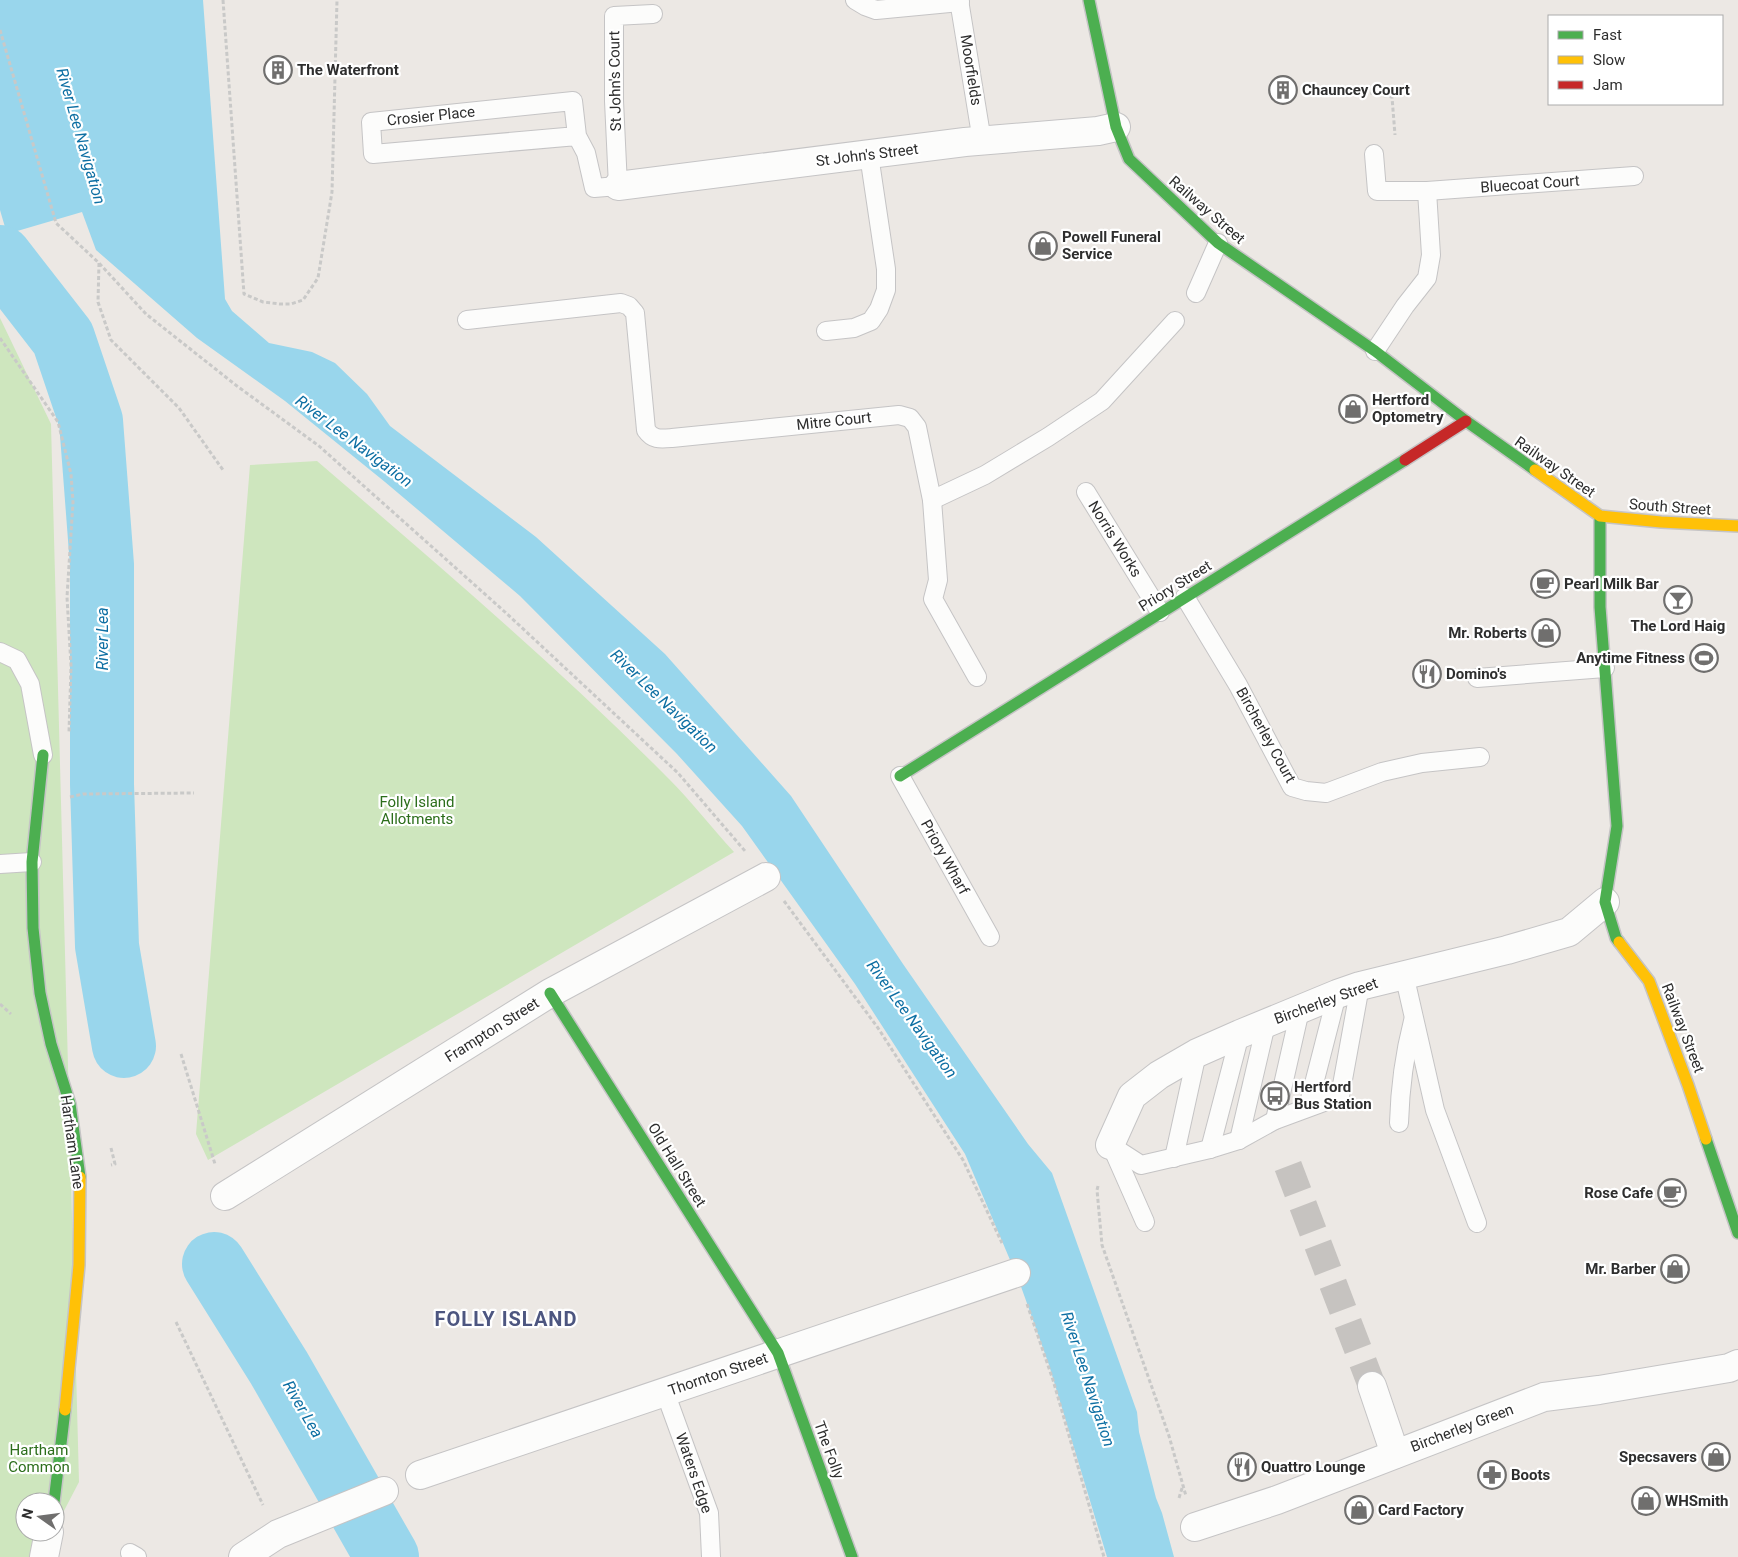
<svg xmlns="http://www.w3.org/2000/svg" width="1738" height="1557" viewBox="0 0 1738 1557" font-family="Roboto,sans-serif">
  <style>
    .green { fill: #cee6be }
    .water { fill: #99d6ec }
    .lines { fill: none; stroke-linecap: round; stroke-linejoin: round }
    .river { stroke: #99d6ec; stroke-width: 64 }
    .street-tunnel { stroke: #c6c3c0; stroke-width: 28; stroke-dasharray: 28 14; stroke-linecap: butt }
    .lane-casing { stroke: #c5c4c5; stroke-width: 20 }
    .street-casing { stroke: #c5c4c5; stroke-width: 30 }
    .fast-casing { stroke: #c5c4c5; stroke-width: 14 }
    .slow-casing { stroke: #c5c4c5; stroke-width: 14 }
    .jam-casing { stroke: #c5c4c5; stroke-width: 14 }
    .path { stroke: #c9c9c8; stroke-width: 3; stroke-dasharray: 4 2.5; stroke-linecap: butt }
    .lane { stroke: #fcfcfb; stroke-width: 18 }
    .street { stroke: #fcfcfb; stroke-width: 28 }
    .fast { stroke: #4caf50; stroke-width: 11 }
    .slow { stroke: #ffc107; stroke-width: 11 }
    .jam { stroke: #c62828; stroke-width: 11 }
    .labels { text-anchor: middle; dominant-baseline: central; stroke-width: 4.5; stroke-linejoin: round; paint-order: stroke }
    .poi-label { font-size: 15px; font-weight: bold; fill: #2e2e2e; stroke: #fff; text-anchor: start }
    .street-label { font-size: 15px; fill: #2e2e2e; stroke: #fff }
    .park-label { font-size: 15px; fill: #2c6e1b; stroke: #fff }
    .water-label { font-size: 16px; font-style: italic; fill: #0d6fa3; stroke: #fff }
    .district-label { font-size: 20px; font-weight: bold; letter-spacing: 1px; fill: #4d5680; stroke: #fff }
  </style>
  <rect width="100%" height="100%" fill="#ece8e4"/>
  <g class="green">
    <polygon points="0,318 51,424 79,1482 55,1528 55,1502 25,1502 25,1532 53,1532 40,1557 0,1557"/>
    <path d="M317 461C437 564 558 667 669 779 692 802 712 828 734 852L208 1160 196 1134 250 465Z"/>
  </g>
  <polygon class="water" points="0,0 203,0 225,299 232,311 269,343 312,352 335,363 367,394 390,426 536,537 665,654 791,796 903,964 1028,1144 1052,1173 1137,1412 1139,1432 1156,1498 1162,1513 1174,1557 1107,1557 1049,1365 1019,1281 965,1154 855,984 742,826 677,754 520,596 385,482 285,401 197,338 96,250 82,212 7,234 0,210"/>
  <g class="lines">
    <g class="river">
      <polyline points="0,257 63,338 91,421 102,565 102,784 107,946 124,1046"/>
      <polyline points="214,1264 279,1368 387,1557"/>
    </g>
    <polyline class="street-tunnel" points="1288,1166 1372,1386"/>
    <defs>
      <g id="lane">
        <polyline points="855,0 865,6 876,10 960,2"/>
        <polyline points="959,0 982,141"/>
        <polyline points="577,136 573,101 371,122 373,154 577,136 586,153 594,188 618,186 614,101 614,16 653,14"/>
        <polyline points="1374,154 1377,191 1427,191 1634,176"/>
        <polyline points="1196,293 1218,243"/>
        <path d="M467 320 621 303 629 306 635 313 646 430C653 440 660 439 672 438L899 415 910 418 917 427 932 500 985 475 1048 437 1102 401 1175 321"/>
        <polyline points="826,331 854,328 871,321 879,309 886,290 886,269 869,155"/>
        <polyline points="1375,351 1405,306 1427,278 1431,255 1427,191"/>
        <polyline points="1086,492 1160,612"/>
        <polyline points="932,500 938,580 933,599 977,677"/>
        <polyline points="1185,597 1238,685 1292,787 1306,791 1326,793 1382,772 1422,763 1480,757"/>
        <polyline points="0,652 17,660 30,684 43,755"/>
        <polyline points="1477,678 1605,668"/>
        <polyline points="900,776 990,937"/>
        <polyline points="0,864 32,862"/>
        <polyline points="1404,974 1435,1110 1477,1223"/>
        <polyline points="1308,1107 1337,994"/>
        <polyline points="1275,1120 1300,1010"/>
        <path d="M1399 1123C1400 1087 1404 1056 1413 1021"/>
        <polyline points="1239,1140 1266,1024"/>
        <polyline points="1110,1145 1141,1165 1210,1149 1239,1140 1275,1120 1340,1096 1360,986"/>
        <polyline points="1111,1145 1145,1222"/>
        <polyline points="1210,1149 1240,1034"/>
        <polyline points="1174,1158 1197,1053"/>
        <polyline points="665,1392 709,1513 711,1557"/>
        <polyline points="130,1553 137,1557"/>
      </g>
      <g id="street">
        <polyline points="618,186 965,142 1098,131 1116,127"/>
        <polyline points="1110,1145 1132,1096 1159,1075 1197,1053 1240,1034 1337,994 1360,986 1507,950 1569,932 1605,902"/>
        <polyline points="225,1196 550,993 766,877"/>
        <polyline points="1372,1386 1395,1454"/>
        <polyline points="420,1475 1016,1273"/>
        <polyline points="1195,1527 1277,1500 1544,1397 1599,1390 1729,1368 1738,1364"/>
        <polyline points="44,1557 49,1532"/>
        <polyline points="243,1557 278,1534 384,1491"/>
      </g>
      <g id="fast">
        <polyline points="1089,0 1116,127 1129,159 1218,243 1375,351 1466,421 1535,470"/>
        <polyline points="1600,516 1600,607 1617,826 1605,902 1616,938 1619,942"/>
        <polyline points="43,755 32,862 33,928 40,993 51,1044 70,1104 80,1177"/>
        <polyline points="900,776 1405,460"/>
        <polyline points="550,993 778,1353 852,1557"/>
        <polyline points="1706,1139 1738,1233"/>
        <polyline points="54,1502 65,1410"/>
      </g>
      <g id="slow">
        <polyline points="1535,470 1600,516 1661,522 1738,526"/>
        <polyline points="1619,942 1649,981 1688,1085 1706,1139"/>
        <polyline points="65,1410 79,1265 80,1177"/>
      </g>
      <polyline id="jam" points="1405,460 1466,421"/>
    </defs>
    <use href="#lane" class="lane-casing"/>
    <use href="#street" class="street-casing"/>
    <use href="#fast" class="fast-casing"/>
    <use href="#slow" class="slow-casing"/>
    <use href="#jam" class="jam-casing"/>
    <g class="path">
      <polyline points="223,0 244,294 263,302 280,304 291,304 303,300 318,278 332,192 337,0"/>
      <polyline points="0,30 56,223 99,263 146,314 237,386 319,446 505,612 678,773 745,851"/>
      <polyline points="1364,92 1392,97 1395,135"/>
      <polyline points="99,263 98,302 111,340 179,408 223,470"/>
      <polyline points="0,338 58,422 71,474 73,502 67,597 71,666 69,732"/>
      <polyline points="70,797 83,794 194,793"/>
      <polyline points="784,901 878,1028 963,1160 1002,1243"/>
      <polyline points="0,1004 11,1014"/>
      <polyline points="181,1054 215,1164"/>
      <polyline points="111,1148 115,1164 111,1165"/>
      <polyline points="1098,1186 1097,1190 1102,1245 1169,1436 1186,1496"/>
      <polyline points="1027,1304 1053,1380 1104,1557"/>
      <polyline points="176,1322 263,1505"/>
      <polyline points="1179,1498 1183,1485"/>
    </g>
    <use href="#lane" class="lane"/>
    <use href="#street" class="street"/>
    <use href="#fast" class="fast"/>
    <use href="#slow" class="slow"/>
    <use href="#jam" class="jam"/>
  </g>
  <defs>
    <symbol id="building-ring" viewBox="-11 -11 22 22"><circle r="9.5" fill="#fff" stroke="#706f6e" stroke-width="1.5"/><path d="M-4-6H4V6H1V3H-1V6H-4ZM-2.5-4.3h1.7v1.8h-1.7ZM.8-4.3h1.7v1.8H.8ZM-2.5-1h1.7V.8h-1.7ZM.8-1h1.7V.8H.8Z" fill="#706f6e"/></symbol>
    <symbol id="shop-ring" viewBox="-11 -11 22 22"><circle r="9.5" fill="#fff" stroke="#706f6e" stroke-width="1.5"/><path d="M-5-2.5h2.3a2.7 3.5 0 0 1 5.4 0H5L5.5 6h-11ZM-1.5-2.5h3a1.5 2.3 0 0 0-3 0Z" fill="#706f6e"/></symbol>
    <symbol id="cafe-ring" viewBox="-11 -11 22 22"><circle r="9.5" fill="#fff" stroke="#706f6e" stroke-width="1.5"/><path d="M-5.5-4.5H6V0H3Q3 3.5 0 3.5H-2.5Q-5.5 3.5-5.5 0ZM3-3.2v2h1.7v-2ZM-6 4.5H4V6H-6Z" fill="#706f6e"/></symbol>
    <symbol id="bar-ring" viewBox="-11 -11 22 22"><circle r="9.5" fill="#fff" stroke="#706f6e" stroke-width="1.5"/><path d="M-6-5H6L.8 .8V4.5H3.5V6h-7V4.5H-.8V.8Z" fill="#706f6e"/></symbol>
    <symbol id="stadium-ring" viewBox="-11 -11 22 22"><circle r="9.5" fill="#fff" stroke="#706f6e" stroke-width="1.5"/><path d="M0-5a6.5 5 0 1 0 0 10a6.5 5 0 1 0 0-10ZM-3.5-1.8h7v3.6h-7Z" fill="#706f6e"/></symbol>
    <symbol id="restaurant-ring" viewBox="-11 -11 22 22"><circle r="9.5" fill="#fff" stroke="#706f6e" stroke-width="1.5"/><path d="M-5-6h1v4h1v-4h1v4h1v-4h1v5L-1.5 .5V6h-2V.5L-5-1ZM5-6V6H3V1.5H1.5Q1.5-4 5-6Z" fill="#706f6e"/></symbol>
    <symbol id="bus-ring" viewBox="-11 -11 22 22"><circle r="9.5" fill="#fff" stroke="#706f6e" stroke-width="1.5"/><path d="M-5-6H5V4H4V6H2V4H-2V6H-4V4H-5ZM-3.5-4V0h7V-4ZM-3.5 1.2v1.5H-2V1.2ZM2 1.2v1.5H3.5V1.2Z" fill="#706f6e"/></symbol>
    <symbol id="pharmacy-ring" viewBox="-11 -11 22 22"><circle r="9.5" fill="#fff" stroke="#706f6e" stroke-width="1.5"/><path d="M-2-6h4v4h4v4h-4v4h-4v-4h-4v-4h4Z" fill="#706f6e"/></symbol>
  </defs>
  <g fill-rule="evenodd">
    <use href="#building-ring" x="262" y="54" width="32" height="32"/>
    <use href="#building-ring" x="1267" y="74" width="32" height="32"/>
    <use href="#shop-ring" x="1027" y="230" width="32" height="32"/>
    <use href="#shop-ring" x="1337" y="393" width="32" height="32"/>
    <use href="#cafe-ring" x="1529" y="568" width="32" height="32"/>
    <use href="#bar-ring" x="1662" y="584" width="32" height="32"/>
    <use href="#shop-ring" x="1530" y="617" width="32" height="32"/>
    <use href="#stadium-ring" x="1688" y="642" width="32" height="32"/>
    <use href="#restaurant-ring" x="1411" y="658" width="32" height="32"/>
    <use href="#bus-ring" x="1259" y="1080" width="32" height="32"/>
    <use href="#cafe-ring" x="1656" y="1177" width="32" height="32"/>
    <use href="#shop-ring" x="1659" y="1253" width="32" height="32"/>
    <use href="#shop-ring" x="1700" y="1441" width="32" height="32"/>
    <use href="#restaurant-ring" x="1226" y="1451" width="32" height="32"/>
    <use href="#pharmacy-ring" x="1476" y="1459" width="32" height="32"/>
    <use href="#shop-ring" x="1630" y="1485" width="32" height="32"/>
    <use href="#shop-ring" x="1343" y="1494" width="32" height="32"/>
  </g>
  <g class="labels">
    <g class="poi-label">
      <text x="297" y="70">The Waterfront</text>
      <text x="1302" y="90">Chauncey Court</text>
      <text x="1062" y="237">Powell Funeral<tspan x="1062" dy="17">Service</tspan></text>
      <text x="1372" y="400">Hertford<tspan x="1372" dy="17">Optometry</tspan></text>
      <text x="1564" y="584">Pearl Milk Bar</text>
      <text x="1678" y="626" text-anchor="middle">The Lord Haig</text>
      <text x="1527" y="633" text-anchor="end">Mr. Roberts</text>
      <text x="1685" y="658" text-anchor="end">Anytime Fitness</text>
      <text x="1446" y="674">Domino's</text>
      <text x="1294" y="1087">Hertford<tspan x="1294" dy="17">Bus Station</tspan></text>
      <text x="1653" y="1193" text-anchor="end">Rose Cafe</text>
      <text x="1656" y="1269" text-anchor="end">Mr. Barber</text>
      <text x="1697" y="1457" text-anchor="end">Specsavers</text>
      <text x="1261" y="1467">Quattro Lounge</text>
      <text x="1511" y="1475">Boots</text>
      <text x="1665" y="1501">WHSmith</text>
      <text x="1378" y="1510">Card Factory</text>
    </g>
    <g class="street-label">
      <text transform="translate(971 70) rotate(81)">Moorfields</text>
      <text transform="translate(615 81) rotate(-91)">St John's Court</text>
      <text transform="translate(431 116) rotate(-6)">Crosier Place</text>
      <text transform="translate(867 155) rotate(-7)">St John's Street</text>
      <text transform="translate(1530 184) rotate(-4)">Bluecoat Court</text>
      <text transform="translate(1207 210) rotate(41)">Railway Street</text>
      <text transform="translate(834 421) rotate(-6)">Mitre Court</text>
      <text transform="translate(1555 467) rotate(35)">Railway Street</text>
      <text transform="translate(1670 507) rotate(4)">South Street</text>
      <text transform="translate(1115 539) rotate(58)">Norris Works</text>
      <text transform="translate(1175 586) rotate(-32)">Priory Street</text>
      <text transform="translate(1266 735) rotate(61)">Bircherley Court</text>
      <text transform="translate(945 857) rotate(61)">Priory Wharf</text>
      <text transform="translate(1326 1001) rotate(-20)">Bircherley Street</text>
      <text transform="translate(1683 1028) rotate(69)">Railway Street</text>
      <text transform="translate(492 1030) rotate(-32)">Frampton Street</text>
      <text transform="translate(72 1142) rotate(82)">Hartham Lane</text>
      <text transform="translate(677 1165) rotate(58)">Old Hall Street</text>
      <text transform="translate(718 1374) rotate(-19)">Thornton Street</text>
      <text transform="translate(1462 1428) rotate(-21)">Bircherley Green</text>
      <text transform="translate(829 1450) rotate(70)">The Folly</text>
      <text transform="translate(694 1473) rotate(71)">Waters Edge</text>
    </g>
    <g class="park-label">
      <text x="417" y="802">Folly Island<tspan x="417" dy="17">Allotments</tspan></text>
      <text x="39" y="1450">Hartham<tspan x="39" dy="17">Common</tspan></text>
    </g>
    <g class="water-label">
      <text transform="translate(81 136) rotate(74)">River Lee Navigation</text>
      <text transform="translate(354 441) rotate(37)">River Lee Navigation</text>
      <text transform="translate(102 639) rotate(-90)">River Lea</text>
      <text transform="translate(664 701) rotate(44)">River Lee Navigation</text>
      <text transform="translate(912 1019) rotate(54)">River Lee Navigation</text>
      <text transform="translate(1088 1379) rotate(72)">River Lee Navigation</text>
      <text transform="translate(303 1409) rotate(60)">River Lea</text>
    </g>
    <g class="district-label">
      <text x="506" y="1319">FOLLY ISLAND</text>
    </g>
  </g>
  <rect x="1548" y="15" width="175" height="90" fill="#ffffff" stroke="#ababab"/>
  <rect x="1558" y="31" width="25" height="8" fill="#4caf50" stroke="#ababab"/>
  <text x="1593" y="40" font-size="15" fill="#2e2e2e">Fast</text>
  <rect x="1558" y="56" width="25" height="8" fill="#ffc107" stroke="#ababab"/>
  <text x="1593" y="65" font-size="15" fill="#2e2e2e">Slow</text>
  <rect x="1558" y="81" width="25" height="8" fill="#c62828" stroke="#ababab"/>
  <text x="1593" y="90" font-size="15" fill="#2e2e2e">Jam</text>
  <g transform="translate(40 1517) rotate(284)"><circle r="24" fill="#ffffff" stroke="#ababab"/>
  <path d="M0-4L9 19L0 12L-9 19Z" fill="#706f6e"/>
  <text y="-8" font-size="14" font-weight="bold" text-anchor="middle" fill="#2e2e2e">N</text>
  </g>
</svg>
